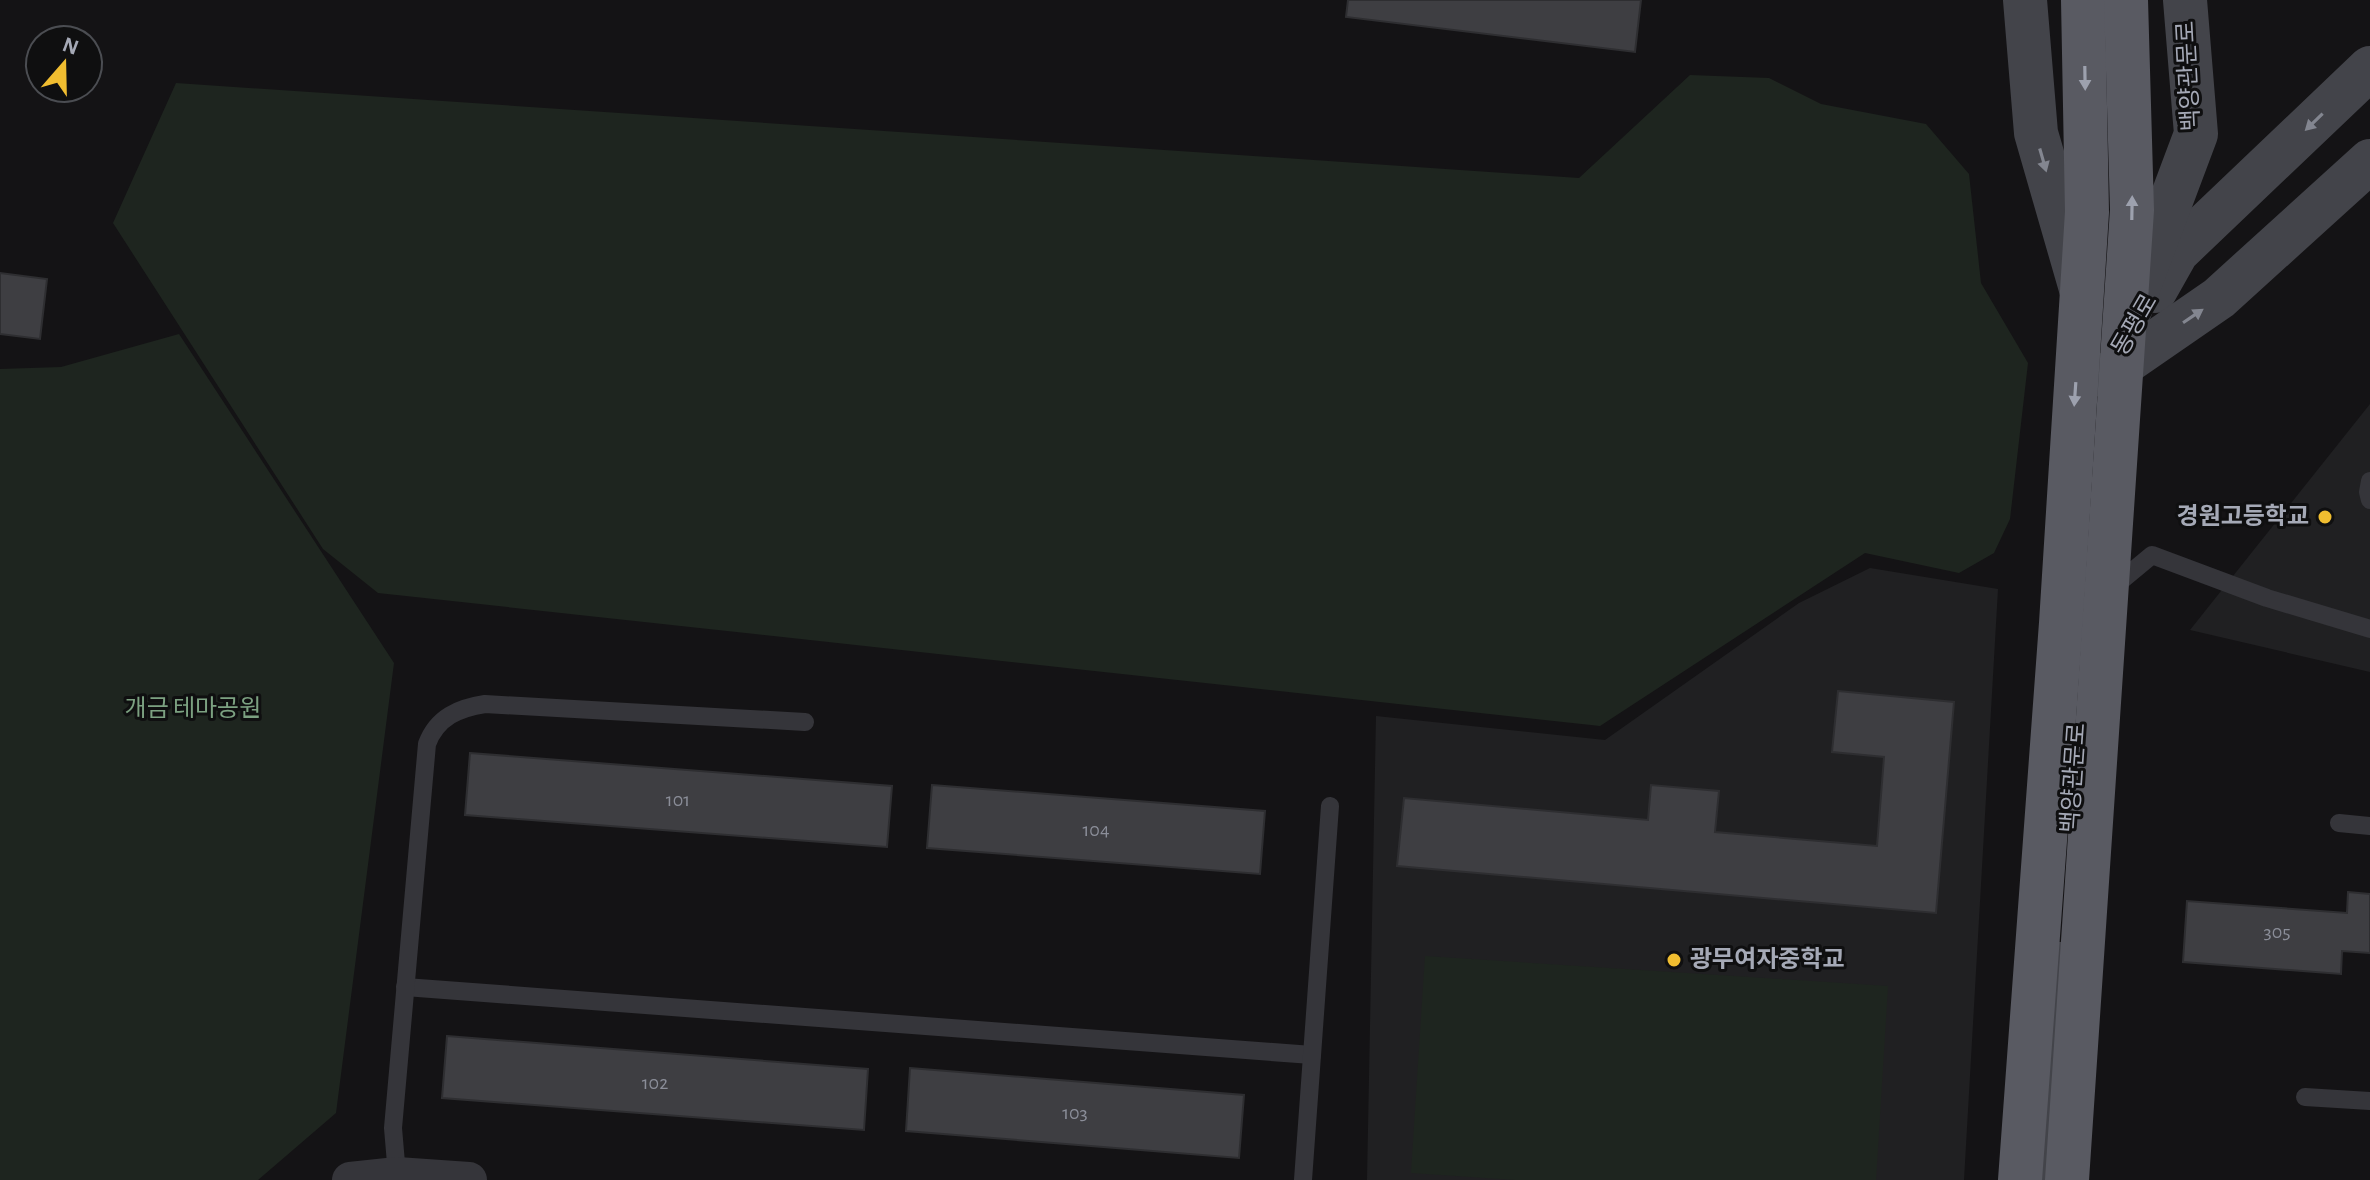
<svg xmlns="http://www.w3.org/2000/svg" width="2370" height="1180" viewBox="0 0 2370 1180" font-family="'Alegreya Sans','Noto Sans KR',sans-serif">
  <style>
    .built { fill: #202022 }
    .green { fill: #1e251f }
    .building { fill: #3e3e42; stroke: #2e2e31; stroke-width: 2 }
    .lines { fill: none; stroke-linecap: round; stroke-linejoin: round }
    .service { stroke: #35353a; stroke-width: 18 }
    .minor { stroke: #35353a; stroke-width: 36 }
    .secondary { stroke: #43444a; stroke-width: 44 }
    .trunk-bridge { stroke: #595a62; stroke-width: 44 }
    .oneway { fill: #9da1ae }
    .oneway2 { fill: #838690 }
    .poi-dot { fill: #f0bd30; stroke: #0f0f10; stroke-width: 3 }
    .labels { text-anchor: middle; dominant-baseline: central; stroke-width: 6; stroke-linejoin: round; paint-order: stroke }
    .number-label { font-size: 20px; fill: #8b8e99 }
    .street-label { font-size: 24px; fill: #a5a9b6; stroke: #0f0f10 }
    .poi-label { font-size: 24px; font-weight: bold; fill: #a5a9b6; stroke: #0f0f10; text-anchor: end }
    .park-label { font-size: 24px; fill: #7ca181; stroke: #0f0f10 }
  </style>
  <rect width="100%" height="100%" fill="#141315"/>
  <g class="built">
    <polygon points="2370,404 2370,672 2190,630"/>
    <polygon points="1870,568 1998,589 1964,1180 1367,1180 1376,716 1605,740 1799,603"/>
  </g>
  <g class="green">
    <polygon points="1690,75 1769,78 1821,104 1926,124 1969,174 1981,283 2028,363 2010,519 1994,553 1959,573 1865,553 1600,726 378,593 323,549 113,223 176,83 1579,178"/>
    <polygon points="179,334 394,663 336,1113 258,1180 0,1180 0,369 61,367"/>
    <polygon points="1425,956 1888,986 1876,1180 1515,1180 1411,1173"/>
  </g>
  <g class="building">
    <polygon points="1348,0 1641,0 1635,52 1346,17"/>
    <polygon points="0,273 47,279 40,339 0,334"/>
    <polygon points="1838,691 1954,702 1936,913 1397,866 1404,798 1648,820 1651,785 1719,791 1715,832 1877,846 1884,757 1832,752"/>
    <polygon points="470,753 892,786 887,847 465,815"/>
    <polygon points="932,785 1265,811 1260,874 927,848"/>
    <polygon points="2348,892 2370,894 2370,953 2342,951 2341,974 2183,962 2187,901 2347,913"/>
    <polygon points="447,1036 868,1069 864,1130 442,1098"/>
    <polygon points="910,1068 1244,1095 1239,1158 906,1131"/>
  </g>
  <g class="lines">
    <g class="service">
      <polyline points="2370,481 2368,492 2370,500"/>
      <polyline points="2111,589 2152,555 2267,598 2370,629"/>
      <polyline points="2339,823 2370,826"/>
      <polyline points="405,987 1312,1055"/>
      <polyline points="2305,1097 2370,1101"/>
      <path d="M397 1175 393 1128 427 744C437 717 459 708 485 704L805 722"/>
      <polyline points="1303,1180 1330,806"/>
    </g>
    <polyline class="minor" points="350,1180 397,1175 469,1180"/>
    <g class="secondary">
      <polyline points="2025,0 2036,133 2081,289"/>
      <polyline points="2155,291 2177,252 2370,68"/>
      <polyline points="2130,310 2196,134 2185,0"/>
      <polyline points="2106,376 2219,298 2370,161"/>
      <polyline points="2043,1180 2060,964"/>
    </g>
    <g class="trunk-bridge">
      <polyline points="2020,1180 2061,623 2087,212 2083,0"/>
      <polyline points="2067,1180 2132,210 2126,0"/>
    </g>
  </g>
  <defs><path id="oneway-solid" d="M-6-.8H1V-3.2L6.5 0L1 3.2V.8H-6Z" transform="scale(2)"/></defs>
  <g class="oneway">
    <use href="#oneway-solid" transform="translate(2085 78) rotate(89)"/>
    <use href="#oneway-solid" transform="translate(2132 208) rotate(-89)"/>
    <use href="#oneway-solid" transform="translate(2075 394) rotate(94)"/>
  </g>
  <g class="oneway2">
    <use href="#oneway-solid" transform="translate(2314 122) rotate(136)"/>
    <use href="#oneway-solid" transform="translate(2043 160) rotate(74)"/>
    <use href="#oneway-solid" transform="translate(2193 316) rotate(-34)"/>
  </g>
  <g class="poi-dot">
    <circle cx="2325" cy="517" r="8"/>
    <circle cx="1674" cy="960" r="8"/>
  </g>
  <g class="labels">
    <g class="number-label">
      <text x="678" y="800">101</text>
      <text x="1096" y="830">104</text>
      <text x="2277" y="932">305</text>
      <text x="655" y="1083">102</text>
      <text x="1075" y="1113">103</text>
    </g>
    <g class="street-label">
      <text transform="translate(2189 76) rotate(-93)">백양관문로</text>
      <text transform="translate(2135 325) rotate(-60)">동평로</text>
      <text transform="translate(2074 778) rotate(-86)">백양관문로</text>
    </g>
    <g class="poi-label">
      <text x="2309" y="517">경원고등학교</text>
      <text x="1690" y="960" text-anchor="start">광무여자중학교</text>
    </g>
    <g class="park-label">
      <text x="193" y="709">개금 테마공원</text>
    </g>
  </g>
  <g transform="translate(64 64) rotate(20)"><circle r="38" fill="#0f0f10" stroke="#4b4d52" stroke-width="2"/>
  <path d="M0-6L14 30L0 20L-14 30Z" fill="#f0bd30"/>
  <text y="-12" font-size="22" font-weight="bold" text-anchor="middle" fill="#a5a9b6">N</text>
  </g>
</svg>
